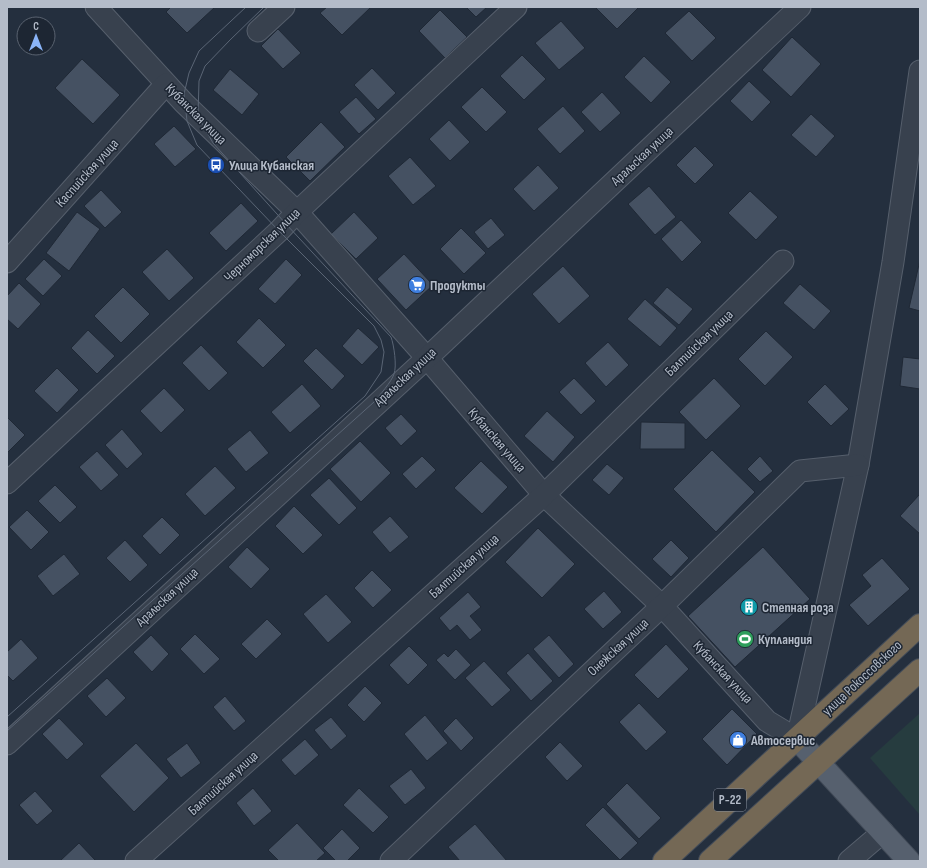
<svg xmlns="http://www.w3.org/2000/svg" width="927" height="868" viewBox="0 0 927 868" font-family="'Sofia Sans Condensed',sans-serif">
  <style>
    .green { fill: #263c3f }
    .building { fill: #455162; stroke: #1f2835 }
    .lines { fill: none; stroke-linecap: round; stroke-linejoin: round }
    .minor-casing { stroke: #565f6c; stroke-width: 23 }
    .major-casing { stroke: #414a57; stroke-width: 24 }
    .highway-casing { stroke: #434c59; stroke-width: 24 }
    .minor { stroke: #38414e; stroke-width: 21 }
    .major { stroke: #56606e; stroke-width: 22 }
    .highway { stroke: #746855; stroke-width: 22 }
    .tram { stroke: #5a6575; stroke-width: 1 }
    .labels { text-anchor: middle; dominant-baseline: central; stroke-width: 3; stroke-linejoin: round; paint-order: stroke }
    .shield { fill: #1d2633; stroke: #878f9c; stroke-width: 1 }
    .shield-label { font-size: 13px; font-weight: bold; fill: #b4bcc9 }
    .street-label { font-size: 14px; fill: #b4bcc9; stroke: #1d2633 }
    .poi-label { font-size: 14px; font-weight: bold; fill: #b4bcc9; stroke: #1d2633; text-anchor: start }
  </style>
  <rect width="100%" height="100%" fill="#242f3e"/>
  <polygon class="green" points="920,713 920,815 870,758"/>
  <g class="building">
    <polygon points="171,7 215,7 187,33 166,12"/>
    <polygon points="327,7 371,7 342,35 320,13"/>
    <polygon points="466,7 487,7 476,17"/>
    <polygon points="595,7 639,7 617,29"/>
    <polygon points="440,10 467,37 445,58 419,31"/>
    <polygon points="689,11 716,38 692,61 665,33"/>
    <polygon points="561,21 585,48 559,70 535,43"/>
    <polygon points="278,29 301,53 283,69 261,46"/>
    <polygon points="792,37 821,64 791,97 762,70"/>
    <polygon points="522,55 546,79 524,100 500,76"/>
    <polygon points="644,56 671,82 651,103 624,77"/>
    <polygon points="82,59 120,95 93,124 55,88"/>
    <polygon points="372,68 396,93 378,110 354,85"/>
    <polygon points="230,69 259,94 242,115 213,90"/>
    <polygon points="749,81 771,102 752,122 730,101"/>
    <polygon points="482,87 507,112 486,132 461,107"/>
    <polygon points="602,92 621,113 600,132 581,112"/>
    <polygon points="356,97 376,119 359,134 339,112"/>
    <polygon points="563,106 585,131 560,154 537,129"/>
    <polygon points="811,114 835,136 816,157 791,135"/>
    <polygon points="449,120 470,142 450,161 429,139"/>
    <polygon points="321,122 345,147 310,181 286,157"/>
    <polygon points="174,126 196,149 175,167 154,144"/>
    <polygon points="695,146 714,165 695,184 676,165"/>
    <polygon points="410,157 436,186 413,205 388,176"/>
    <polygon points="538,165 559,188 534,211 513,189"/>
    <polygon points="649,186 676,217 655,235 628,204"/>
    <polygon points="101,190 122,212 105,228 84,206"/>
    <polygon points="750,191 778,217 756,240 728,213"/>
    <polygon points="241,203 258,221 226,251 209,233"/>
    <polygon points="77,212 100,229 69,271 46,253"/>
    <polygon points="354,212 378,238 356,259 331,234"/>
    <polygon points="491,218 505,235 488,249 474,232"/>
    <polygon points="681,220 702,242 682,262 661,239"/>
    <polygon points="461,228 486,253 464,274 440,249"/>
    <polygon points="167,249 194,278 169,301 142,272"/>
    <polygon points="404,254 433,285 406,310 377,279"/>
    <polygon points="44,259 62,276 43,296 25,279"/>
    <polygon points="286,259 302,275 275,304 258,289"/>
    <polygon points="920,260 920,311 909,308"/>
    <polygon points="563,266 590,296 559,324 532,294"/>
    <polygon points="19,283 41,304 18,329 7,319 7,296"/>
    <polygon points="800,284 831,311 814,330 783,303"/>
    <polygon points="123,287 150,314 121,343 94,316"/>
    <polygon points="667,287 693,309 679,325 653,303"/>
    <polygon points="645,299 677,328 660,347 627,319"/>
    <polygon points="259,318 286,345 263,368 236,342"/>
    <polygon points="358,328 379,347 362,365 342,346"/>
    <polygon points="88,330 115,356 97,374 71,348"/>
    <polygon points="766,331 793,357 765,386 738,359"/>
    <polygon points="608,342 629,365 606,387 585,363"/>
    <polygon points="201,345 228,373 209,391 182,363"/>
    <polygon points="316,348 345,376 332,390 303,361"/>
    <polygon points="903,357 920,359 920,389 900,386"/>
    <polygon points="57,368 79,390 57,413 34,391"/>
    <polygon points="574,378 596,401 581,415 559,392"/>
    <polygon points="714,378 741,406 706,440 679,412"/>
    <polygon points="302,384 321,406 290,433 271,412"/>
    <polygon points="825,384 849,409 831,426 807,402"/>
    <polygon points="164,388 185,410 161,433 140,411"/>
    <polygon points="547,411 575,437 553,462 524,436"/>
    <polygon points="401,414 417,431 401,446 385,428"/>
    <polygon points="7,417 25,435 7,453"/>
    <polygon points="641,422 685,423 685,449 640,449"/>
    <polygon points="122,429 143,454 127,469 105,445"/>
    <polygon points="250,430 269,453 246,472 227,449"/>
    <polygon points="360,441 391,473 361,502 330,469"/>
    <polygon points="712,450 755,492 716,532 673,489"/>
    <polygon points="97,451 119,475 101,491 79,467"/>
    <polygon points="422,456 436,470 416,489 402,474"/>
    <polygon points="760,456 773,471 760,482 747,469"/>
    <polygon points="481,461 508,487 482,514 454,488"/>
    <polygon points="607,464 624,478 609,495 592,480"/>
    <polygon points="215,466 236,488 205,516 185,494"/>
    <polygon points="329,478 357,508 339,525 310,495"/>
    <polygon points="55,485 77,507 60,523 38,501"/>
    <polygon points="919,495 920,496 920,534 900,516"/>
    <polygon points="294,506 323,535 303,554 275,526"/>
    <polygon points="27,510 49,532 31,550 9,527"/>
    <polygon points="390,516 409,537 390,553 372,532"/>
    <polygon points="162,517 180,535 160,555 142,536"/>
    <polygon points="538,528 575,564 542,598 505,562"/>
    <polygon points="125,540 148,565 130,582 106,558"/>
    <polygon points="671,540 689,558 671,577 652,559"/>
    <polygon points="247,547 270,569 251,589 228,567"/>
    <polygon points="763,547 810,599 735,667 688,616"/>
    <polygon points="64,554 80,574 53,596 37,576"/>
    <polygon points="882,558 910,589 868,626 849,605 871,586 862,575"/>
    <polygon points="372,570 392,590 373,608 354,588"/>
    <polygon points="604,591 622,612 603,629 584,609"/>
    <polygon points="468,592 481,607 470,616 482,630 470,640 457,625 450,631 439,618"/>
    <polygon points="326,594 352,622 328,643 303,614"/>
    <polygon points="267,619 282,634 256,659 241,644"/>
    <polygon points="195,634 220,659 204,674 180,649"/>
    <polygon points="151,635 169,654 152,672 133,652"/>
    <polygon points="549,635 574,664 559,678 533,649"/>
    <polygon points="21,639 38,658 13,681 7,675 7,652"/>
    <polygon points="666,644 689,669 658,699 634,675"/>
    <polygon points="409,646 428,665 408,685 389,665"/>
    <polygon points="456,649 471,665 455,680 436,660 444,653 448,657"/>
    <polygon points="528,653 553,681 531,701 506,673"/>
    <polygon points="484,661 511,690 492,707 465,678"/>
    <polygon points="107,678 126,698 106,717 87,696"/>
    <polygon points="365,686 382,703 364,722 347,705"/>
    <polygon points="225,696 246,721 234,731 213,707"/>
    <polygon points="639,703 667,732 646,751 619,722"/>
    <polygon points="732,709 757,734 727,765 702,739"/>
    <polygon points="425,715 448,743 427,761 404,734"/>
    <polygon points="331,717 347,736 331,750 314,730"/>
    <polygon points="59,718 84,744 67,760 42,734"/>
    <polygon points="456,718 474,738 461,751 443,731"/>
    <polygon points="305,739 319,755 295,776 281,760"/>
    <polygon points="560,742 583,766 567,781 545,757"/>
    <polygon points="136,743 169,778 134,812 100,776"/>
    <polygon points="187,743 201,763 181,778 166,759"/>
    <polygon points="411,769 426,788 405,805 389,786"/>
    <polygon points="627,783 661,818 639,839 606,804"/>
    <polygon points="253,788 272,811 254,826 236,803"/>
    <polygon points="359,788 389,817 373,833 343,805"/>
    <polygon points="35,791 53,811 37,825 19,805"/>
    <polygon points="603,807 638,843 620,860 585,825"/>
    <polygon points="297,823 325,853 316,861 279,861 268,850"/>
    <polygon points="475,824 507,861 460,861 448,847"/>
    <polygon points="342,829 360,848 347,861 336,861 323,848"/>
    <polygon points="79,843 95,860 93,861 60,861"/>
  </g>
  <g class="lines">
    <defs>
      <g id="minor">
        <polyline points="96,7 184,103 297,212 427,358 544,495 662,606 767,721 797,739 858,465 893,262 920,71"/>
        <polyline points="258,31 284,7"/>
        <polyline points="7,262 166,84"/>
        <polyline points="7,483 279,231 297,212 516,7"/>
        <polyline points="7,744 427,358 800,7"/>
        <polyline points="136,861 544,495 783,261"/>
        <polyline points="391,861 662,606 800,471 858,465"/>
        <polyline points="849,861 883,832"/>
      </g>
      <polyline id="major" points="797,739 909,861"/>
      <g id="highway">
        <polyline points="664,861 920,625"/>
        <polyline points="710,861 920,670"/>
      </g>
    </defs>
    <use href="#minor" class="minor-casing"/>
    <use href="#major" class="major-casing"/>
    <use href="#highway" class="highway-casing"/>
    <use href="#minor" class="minor"/>
    <use href="#major" class="major"/>
    <use href="#highway" class="highway"/>
    <g class="tram">
      <polyline points="7,717 365,396 381,372 384,352 381,340 374,326 279,231 197,145 187,121 184,94 189,73 199,51 246,7"/>
      <path d="M7 731 374 402C379 396 392 381 394 374 397 366 394 345 391 337L286 224 213 143 198 116 199 81 205 66 230 40 264 7"/>
    </g>
  </g>
  <defs>
    <symbol id="bus-disc" viewBox="-11 -11 22 22"><circle r="9.5" fill="#1a4fb4" stroke="#1d2633"/><path d="M-5-6H5V4H4V6H2V4H-2V6H-4V4H-5ZM-3.5-4V0h7V-4ZM-3.5 1.2v1.5H-2V1.2ZM2 1.2v1.5H3.5V1.2Z" fill="#fff"/></symbol>
    <symbol id="supermarket-disc" viewBox="-11 -11 22 22"><circle r="9.5" fill="#3f7fe0" stroke="#1d2633"/><path d="M-6-5.5h2.5l.6 2H6L4.5 2H-2.5L-4.4-4H-6ZM-1.5 3.2a1.3 1.3 0 1 0 .1 0ZM3 3.2a1.3 1.3 0 1 0 .1 0Z" fill="#fff"/></symbol>
    <symbol id="building-disc" viewBox="-11 -11 22 22"><circle r="9.5" fill="#0f9aa8" stroke="#1d2633"/><path d="M-4-6H4V6H1V3H-1V6H-4ZM-2.5-4.3h1.7v1.8h-1.7ZM.8-4.3h1.7v1.8H.8ZM-2.5-1h1.7V.8h-1.7ZM.8-1h1.7V.8H.8Z" fill="#fff"/></symbol>
    <symbol id="stadium-disc" viewBox="-11 -11 22 22"><circle r="9.5" fill="#2e9e5b" stroke="#1d2633"/><path d="M0-5a6.5 5 0 1 0 0 10a6.5 5 0 1 0 0-10ZM-3.5-1.8h7v3.6h-7Z" fill="#fff"/></symbol>
    <symbol id="shop-disc" viewBox="-11 -11 22 22"><circle r="9.5" fill="#3f7fe0" stroke="#1d2633"/><path d="M-5-2.5h2.3a2.7 3.5 0 0 1 5.4 0H5L5.5 6h-11ZM-1.5-2.5h3a1.5 2.3 0 0 0-3 0Z" fill="#fff"/></symbol>
  </defs>
  <g fill-rule="evenodd">
    <use href="#bus-disc" x="206" y="155" width="20" height="20"/>
    <use href="#supermarket-disc" x="407" y="275" width="20" height="20"/>
    <use href="#building-disc" x="739" y="597" width="20" height="20"/>
    <use href="#stadium-disc" x="735" y="629" width="20" height="20"/>
    <use href="#shop-disc" x="728" y="730" width="20" height="20"/>
  </g>
  <g class="labels">
    <rect class="shield" x="714" y="789" width="32" height="22" rx="3"/>
    <g class="shield-label">
      <text x="730" y="800">Р-22</text>
    </g>
    <g class="street-label">
      <text transform="translate(196 114) rotate(45)">Кубанская улица</text>
      <text transform="translate(642 156) rotate(-43)">Аральская улица</text>
      <text transform="translate(87 173) rotate(-48)">Каспийская улица</text>
      <text transform="translate(262 245) rotate(-44)">Черноморская улица</text>
      <text transform="translate(699 343) rotate(-44)">Балтийская улица</text>
      <text transform="translate(405 377) rotate(-43)">Аральская улица</text>
      <text transform="translate(497 440) rotate(49)">Кубанская улица</text>
      <text transform="translate(464 566) rotate(-42)">Балтийская улица</text>
      <text transform="translate(167 597) rotate(-43)">Аральская улица</text>
      <text transform="translate(618 647) rotate(-43)">Онежская улица</text>
      <text transform="translate(723 672) rotate(47)">Кубанская улица</text>
      <text transform="translate(862 678) rotate(-43)">улица Рокоссовского</text>
      <text transform="translate(223 783) rotate(-42)">Балтийская улица</text>
    </g>
    <g class="poi-label">
      <text x="229" y="165">Улица Кубанская</text>
      <text x="430" y="285">Продукты</text>
      <text x="762" y="607">Степная роза</text>
      <text x="758" y="639">Купландия</text>
      <text x="751" y="740">Автосервис</text>
    </g>
  </g>
  <rect width="927" height="868" fill="none" stroke="#b4bcc9" stroke-width="16"/>
  <g transform="translate(36 36)"><circle r="19" fill="#1d2633" stroke="#59626f"/>
  <path d="M0-3L7 15L0 10L-7 15Z" fill="#8ab4f8"/>
  <text y="-6" font-size="11" font-weight="bold" text-anchor="middle" fill="#b4bcc9">С</text>
  </g>
</svg>
